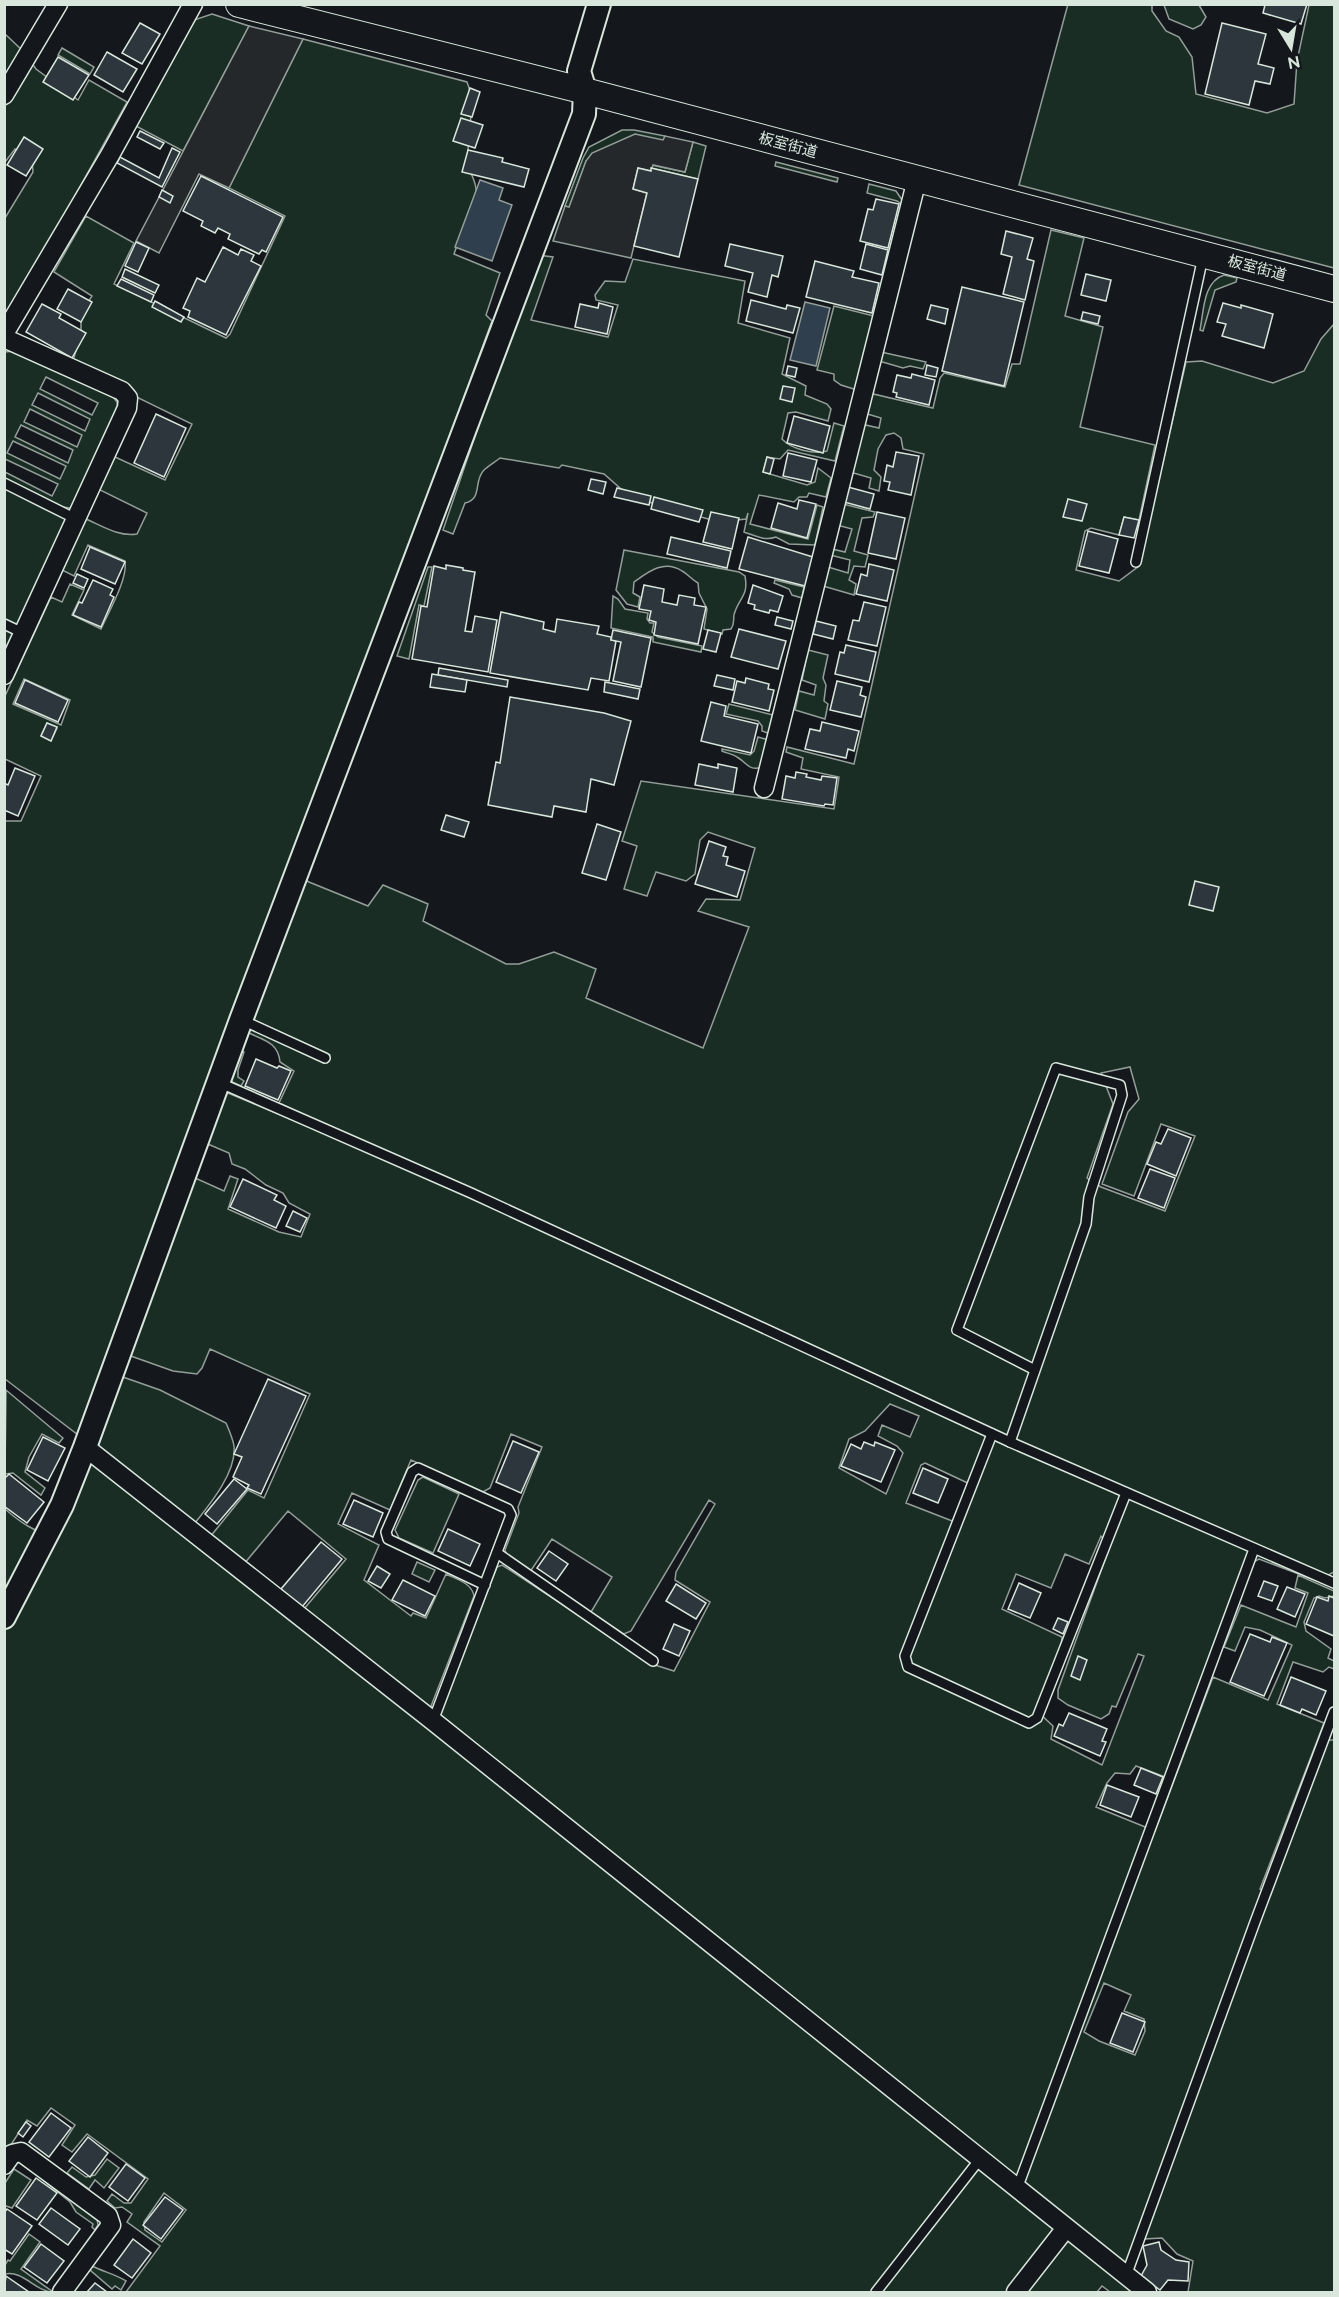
<svg xmlns="http://www.w3.org/2000/svg" width="1339" height="2297" viewBox="0 0 1339 2297" font-family="Raleway,'Noto Sans JP',sans-serif">
  <style>
    .green { fill: #1a2d24; stroke: #939e99; stroke-width: 1.5; fill-rule: evenodd }
    .parking { fill: #24282b; stroke: #939e99; stroke-width: 1.5 }
    .water { fill: #2f3f4d; stroke: #939e99; stroke-width: 1.5 }
    .building { fill: #2c363c; stroke: #d8e6dc; stroke-width: 1.5 }
    .lines { fill: none; stroke-linecap: round; stroke-linejoin: round }
    .service-casing { stroke: #d8e6dc; stroke-width: 12 }
    .minor-casing { stroke: #d8e6dc; stroke-width: 21 }
    .tertiary-casing { stroke: #d8e6dc; stroke-width: 26 }
    .secondary-casing { stroke: #d8e6dc; stroke-width: 28 }
    .service { stroke: #14181c; stroke-width: 9 }
    .minor { stroke: #14181c; stroke-width: 18 }
    .tertiary { stroke: #14181c; stroke-width: 22 }
    .secondary { stroke: #14181c; stroke-width: 26 }
    .labels { text-anchor: middle; dominant-baseline: central; stroke-width: 4.5; stroke-linejoin: round; paint-order: stroke }
    .street-label { font-size: 15px; fill: #d8e6dc; stroke: #14181c }
  </style>
  <rect width="100%" height="100%" fill="#14181c"/>
  <g class="green">
    <polygon points="1068,4 1152,5 1152,11 1166,31 1179,37 1192,57 1196,94 1267,113 1294,104 1297,61 1309,5 1334,5 1334,268 1019,185"/>
    <polygon points="1164,5 1199,5 1206,17 1201,25 1193,29 1169,19"/>
    <polygon points="212,14 249,26 183,151 134,125 194,20"/>
    <polygon points="5,34 24,52 36,69 78,100 89,80 127,102 5,322 5,218 33,172 32,160 15,149 5,162"/>
    <path d="M303 39 467 82C478 108 464 139 469 165 470 175 477 182 476 192 473 210 460 236 454 254L500 273 486 315 492 321 289 870 309 882 368 906 383 885 428 904 423 921 506 964H519L554 952 596 969 586 998 703 1048 749 927 698 911 706 899 740 900 755 848 708 832 700 840 695 874 686 881 656 872 647 896 624 889 637 846 622 841 641 781 834 809 839 777 801 769 803 758 786 752 787 747 854 764 924 454 903 449 901 438 894 433 886 435 878 449 874 470 881 477 879 491 869 488 871 478 850 472 861 424 879 428 881 418 864 413 869 393 933 408 940 378 944 373 1005 387 1012 364H1020L1051 230 1084 238 1065 316 1103 327 1080 427 1155 445 1139 520 1124 517 1119 535 1091 528 1085 531 1076 570 1119 581 1139 566 1186 362 1202 361 1273 383 1304 371 1321 339 1334 324V1572L1317 1581 1259 1559 1244 1567 1165 1777 1136 1766 1130 1774 1115 1773 1107 1783 1096 1807 1155 1831 1213 1677 1268 1700 1292 1645 1260 1630 1245 1627 1235 1651 1224 1647 1241 1605 1296 1627 1308 1593 1295 1588 1298 1575 1334 1591V1596L1325 1598 1319 1596 1314 1598 1304 1622 1306 1631 1331 1649 1328 1658 1334 1661V1669L1329 1667 1323 1672 1293 1662 1277 1704 1324 1723 1260 1889 1267 1892 1326 1740H1334V2292H1188L1193 2261 1177 2254 1162 2238 1144 2239 1138 2254 1123 2264 1076 2228 1064 2241H1072L1137 2292H1110L1102 2286 1097 2292H126L160 2246 127 2222 132 2214 122 2207 115 2208 107 2201 112 2194 124 2203H131L148 2179 87 2134 72 2152 62 2145 75 2125 51 2108 37 2126 27 2120 5 2154V1509C20 1522 33 1531 52 1536L66 1511 95 1448 5 1379V821H21L41 776 5 759V696L51 597 62 602 70 584 84 590 72 615 101 629C109 611 128 579 125 561L88 545 74 576 62 570 86 519C102 526 119 537 137 534L147 513 98 489 113 456 165 480 192 424 79 369 73 361 81 334V313L92 296 54 272 86 216 134 243 114 284 226 338 230 334 285 216 229 188ZM24 679 70 700 61 725 13 704ZM47 723 57 728 51 741 41 736ZM248 990 258 995 250 1018 330 1055 327 1063 247 1026 245 1031C262 1040 278 1041 280 1062L294 1071 279 1103 350 1136 347 1143 228 1093 221 1097 203 1142 229 1153 232 1164 245 1169 266 1185 283 1193 289 1203 310 1214 301 1237 279 1232 228 1209 238 1179 230 1176 224 1191 193 1177 187 1190 175 1185ZM1130 1067 1139 1099 1128 1112 1102 1184 1134 1196 1161 1124 1195 1136 1165 1211 1101 1187 1087 1178 1113 1104 1101 1073ZM210 1349 310 1394 264 1498 248 1490 210 1537 244 1564 288 1511 346 1559 304 1609 311 1615 301 1626 187 1533C204 1511 237 1475 234 1446 233 1439 229 1430 226 1423L160 1390 120 1376 128 1355 173 1371 197 1374 202 1368ZM890 1404 919 1416 910 1437 882 1425 878 1436 897 1446 903 1453 886 1494 839 1468 849 1439 865 1431ZM511 1434 542 1447 518 1507 519 1513 505 1550 507 1557 530 1572 552 1539 612 1577 591 1612 624 1634 631 1631 709 1500 715 1504 676 1572 675 1580 710 1602 674 1671 655 1665 502 1565 497 1567 440 1714 441 1720 465 1739 461 1746 426 1719 474 1596C472 1583 456 1579 446 1574L426 1618 413 1613 411 1616 364 1580 379 1545 338 1524 352 1493 390 1510 411 1460 483 1492 490 1488ZM925 1463 974 1486 960 1524 906 1503 921 1465ZM1101 1536 1110 1546 1058 1690V1698L1068 1705 1101 1719 1109 1714 1112 1706 1116 1707 1138 1654 1144 1656 1102 1765 1051 1739 1053 1726 1036 1710 1061 1647 1062 1637 1002 1609 1016 1574 1051 1588 1065 1554 1089 1564ZM1104 1983 1131 1995 1124 2011 1144 2019 1145 2031 1135 2055 1099 2041 1084 2032ZM164 2193 186 2210 162 2242 145 2230 144 2222Z"/>
    <polygon points="62,48 94,67 90,74 58,55"/>
    <polygon points="622,130 634,130 665,136 664,140 586,161 569,208 565,206 583,158 589,147"/>
    <polygon points="693,142 706,146 698,179 651,168 652,165 685,172"/>
    <polygon points="776,162 838,178 837,182 775,166"/>
    <polygon points="869,184 896,191 902,200 901,204 897,201 867,193"/>
    <path d="M537 255 553 257 531 320 608 337 618 305 596 300 595 295 605 281 625 282 633 259 745 281 738 323 790 338 782 374 806 386 805 395 827 404 831 409 828 421 796 412 788 413 782 439C791 449 814 455 827 451L834 423 844 426 835 461 788 450 780 459 767 457 763 472 807 485 815 482 818 468 831 478 826 497 809 493 807 497H799L794 502 759 495 750 524 808 539 817 505 823 507 815 545 789 544 776 537C765 541 755 536 744 532L748 513 746 519 719 522 661 506 628 495 604 474 562 465 559 468 500 458C495 462 488 466 484 470 473 481 483 499 465 503L453 534 443 530Z"/>
    <path d="M1224 275 1237 278 1236 282 1215 290 1203 331 1200 330C1204 310 1203 282 1224 275Z"/>
    <polygon points="834,306 874,316 857,390 841,385 834,380 834,374 817,370"/>
    <path d="M14 351 113 397 117 402 118 412 77 503 70 508 62 507 5 479V472L52 496 58 484 5 459V352ZM46 377 98 403 92 415 40 389ZM38 393 90 419 85 431 32 405ZM30 409 82 435 77 447 24 422ZM21 425 73 450 68 463 15 437ZM13 441 66 466 60 479 7 453Z"/>
    <polygon points="881,352 926,362 923,369 910,366 903,368 879,361"/>
    <polygon points="5,487 71,520 5,684"/>
    <polygon points="843,504 875,512 873,517 862,518 854,551 868,555 865,567 854,566 849,580 856,584 854,595 823,586 828,567 848,573 850,560 830,555 832,549 845,552 852,529 837,525"/>
    <path d="M624 550 739 572 745 576C749 597 738 598 734 615 733 621 735 623 731 629L723 630 722 634 704 629 707 609 699 593 698 583C691 579 688 574 682 571 664 559 648 572 634 582L633 593 640 597 638 607 627 604 616 590Z"/>
    <polygon points="428,567 432,567 424,606 419,605 409,659 397,656"/>
    <polygon points="775,580 804,587 802,598 792,595 789,589 774,583"/>
    <polygon points="613,596 618,599 625,609 648,613 647,619 650,623 654,623 652,632 658,637 702,646 701,652 653,642 653,637 611,628"/>
    <polygon points="808,650 828,655 823,678 826,685 824,701 828,704 825,719 795,710 799,691 814,695 816,685 802,680"/>
    <polygon points="729,704 777,716 773,735 762,731 762,726 758,721 726,714"/>
    <path d="M758 737 772 741 765 767C747 771 750 765 737 757 733 754 726 753 722 751V749L750 755 754 751Z"/>
    <polygon points="239,1049 244,1052 238,1070 238,1077 244,1081 241,1086 230,1081"/>
    <polygon points="6,1390 63,1438 59,1443 42,1434 29,1457 25,1472 45,1488 41,1495 13,1473 5,1474"/>
    <polygon points="423,1477 459,1494 433,1553 399,1538 395,1530 418,1480"/>
    <polygon points="417,1562 435,1570 429,1582 412,1574"/>
    <polygon points="107,2159 119,2168 104,2188 95,2180 89,2189 67,2173 72,2167 86,2177 95,2175"/>
    <polygon points="14,2169 31,2180 12,2208 6,2206 5,2208 5,2183"/>
    <polygon points="46,2180 97,2219 98,2225 95,2230 92,2227 93,2224 76,2212 70,2202 44,2181"/>
    <path d="M29 2234 40 2242 21 2269 53 2292C36 2292 23 2270 5 2274V2265L8 2260 10 2261Z"/>
    <path d="M92 2266C104 2272 115 2274 126 2281L121 2290 115 2286 112 2289 90 2270Z"/>
  </g>
  <g class="parking">
    <polygon points="249,26 303,39 229,188 199,174 159,253 136,241"/>
    <polygon points="635,134 663,140 665,136 693,142 685,172 653,165 651,171 638,168 633,189 647,193 631,258 553,241 565,206 569,207 586,161 592,153"/>
  </g>
  <g class="water">
    <polygon points="480,180 503,188 499,200 512,205 492,261 455,247"/>
    <polygon points="805,302 830,308 816,366 790,360"/>
  </g>
  <g class="building">
    <polygon points="1262,4 1307,4 1301,24 1263,13 1265,5"/>
    <polygon points="140,23 160,34 142,64 122,53"/>
    <polygon points="1222,23 1266,34 1258,64 1274,68 1270,84 1255,81 1249,105 1205,94"/>
    <polygon points="107,52 137,69 123,92 94,75"/>
    <polygon points="58,57 89,75 73,100 43,82"/>
    <polygon points="470,88 480,92 472,117 461,114"/>
    <polygon points="461,118 483,125 475,148 453,141"/>
    <polygon points="140,131 164,143 160,149 137,137"/>
    <polygon points="24,137 43,149 26,176 7,165"/>
    <polygon points="172,148 180,152 162,187 117,163 120,157 159,178"/>
    <polygon points="468,150 503,158 502,162 529,169 524,187 462,172"/>
    <polygon points="638,168 651,171 651,168 698,179 679,257 634,246 647,193 633,189"/>
    <polygon points="201,176 283,217 266,252 262,250 259,254 228,239 230,234 218,228 215,233 201,226 203,221 183,211"/>
    <polygon points="162,190 173,196 170,203 159,197"/>
    <polygon points="876,199 899,204 888,248 860,241 868,209 873,210"/>
    <polygon points="1006,231 1033,238 1027,259 1034,261 1025,300 1003,294 1012,257 1001,254"/>
    <polygon points="136,242 149,248 138,272 125,266"/>
    <polygon points="730,244 783,256 778,277 772,275 767,297 748,292 753,273 725,266"/>
    <polygon points="866,244 888,250 882,275 860,269"/>
    <polygon points="223,247 238,255 241,249 254,255 251,261 261,266 226,335 188,317 190,311 183,308 197,278 205,282"/>
    <polygon points="815,261 854,271 852,277 879,283 872,313 806,297"/>
    <polygon points="125,269 159,285 155,293 122,277"/>
    <polygon points="1086,274 1111,280 1106,301 1081,295"/>
    <polygon points="121,279 154,295 151,302 117,286"/>
    <polygon points="962,287 1024,302 1004,386 942,371"/>
    <polygon points="68,289 92,302 81,322 57,309"/>
    <polygon points="751,300 786,309 787,305 800,308 793,333 746,321"/>
    <polygon points="155,301 184,317 181,322 152,307"/>
    <polygon points="599,303 613,307 607,334 575,327 580,304 598,308"/>
    <polygon points="1223,303 1241,308 1241,305 1273,314 1264,348 1222,336 1226,324 1217,322"/>
    <polygon points="42,304 61,314 59,318 86,333 72,358 26,332"/>
    <polygon points="931,305 948,309 945,324 927,319"/>
    <polygon points="1083,312 1100,316 1098,324 1081,320"/>
    <polygon points="927,365 938,368 936,377 925,375"/>
    <polygon points="788,366 797,368 795,377 786,375"/>
    <polygon points="912,374 935,380 929,405 896,397 897,393 893,392 897,375 911,378"/>
    <polygon points="783,386 795,388 792,402 780,399"/>
    <polygon points="156,414 186,428 164,477 134,463"/>
    <polygon points="794,416 830,426 823,453 787,443"/>
    <polygon points="896,452 919,456 911,495 888,490 890,482 884,481 887,465 893,467"/>
    <polygon points="788,453 817,460 811,482 783,476"/>
    <polygon points="767,457 774,459 770,474 763,472"/>
    <polygon points="591,479 606,482 603,494 588,490"/>
    <polygon points="848,487 874,494 870,509 844,502"/>
    <polygon points="617,488 651,496 649,505 614,497"/>
    <polygon points="654,497 703,510 699,522 651,509"/>
    <polygon points="1068,499 1087,504 1082,521 1063,517"/>
    <polygon points="799,500 816,504 807,538 771,528 778,503 797,509"/>
    <polygon points="711,512 739,518 732,549 703,542"/>
    <polygon points="877,512 905,518 896,559 868,553"/>
    <polygon points="1124,517 1139,520 1134,538 1119,535"/>
    <polygon points="1088,531 1118,539 1109,573 1079,566"/>
    <polygon points="671,537 731,551 727,568 667,554"/>
    <polygon points="748,537 813,557 805,586 739,569"/>
    <polygon points="90,547 125,562 115,584 81,569"/>
    <polygon points="869,564 894,570 887,601 856,594 861,574 867,576"/>
    <polygon points="446,565 463,568 463,570 475,572 465,631 472,632 475,616 497,620 488,672 412,659 421,606 427,607 434,566 446,569"/>
    <polygon points="77,574 88,579 84,588 73,583"/>
    <polygon points="93,580 113,589 110,595 114,597 101,627 73,615 79,602 82,603"/>
    <polygon points="644,585 664,589 662,602 677,605 679,595 695,598 694,605 706,607 698,644 654,635 656,622 649,620 651,611 639,609"/>
    <polygon points="753,585 783,596 778,612 770,610 769,613 754,609 755,605 748,603"/>
    <polygon points="864,602 886,607 877,646 848,640 853,620 859,621"/>
    <polygon points="501,612 544,622 543,629 555,632 557,619 599,626 597,634 611,637 611,640 616,641 609,681 591,678 588,690 490,673"/>
    <polygon points="777,617 793,621 791,629 775,625"/>
    <polygon points="816,621 836,626 833,639 813,634"/>
    <polygon points="739,629 786,641 778,669 731,657"/>
    <polygon points="613,630 651,638 641,687 613,681 621,642 611,640"/>
    <polygon points="708,630 721,633 716,652 703,649"/>
    <polygon points="846,645 876,652 869,682 835,674 840,652 844,653"/>
    <polygon points="439,668 508,680 507,687 438,675"/>
    <polygon points="432,674 467,680 465,692 430,687"/>
    <polygon points="717,675 735,679 733,690 714,686"/>
    <polygon points="746,678 769,684 768,689 774,690 769,711 732,702 737,681 745,683"/>
    <polygon points="25,680 68,700 58,722 15,703"/>
    <polygon points="837,681 862,687 860,695 866,697 861,717 830,710"/>
    <polygon points="605,682 640,689 638,699 604,692"/>
    <polygon points="510,697 604,713 631,721 614,785 591,779 586,812 554,806 552,817 488,805 496,762 500,763"/>
    <polygon points="711,702 726,706 724,716 758,724 751,753 701,741"/>
    <polygon points="822,722 859,731 854,751 848,749 846,758 805,749 810,729 820,731"/>
    <polygon points="47,723 57,727 51,741 41,736"/>
    <polygon points="699,764 718,768 718,764 737,768 733,792 695,785"/>
    <polygon points="15,768 35,776 18,816 4,810 4,783 8,785"/>
    <polygon points="796,772 807,774 806,777 821,780 822,776 837,778 833,805 825,804 824,806 782,799 786,776 795,778"/>
    <polygon points="446,815 469,822 464,837 441,830"/>
    <polygon points="597,824 621,832 606,880 582,873"/>
    <polygon points="709,841 726,847 723,856 728,857 726,865 745,871 737,897 695,884"/>
    <polygon points="1195,881 1219,887 1213,911 1189,905"/>
    <polygon points="256,1059 277,1068 279,1066 291,1071 278,1100 245,1086"/>
    <polygon points="1168,1129 1191,1138 1176,1176 1147,1164 1156,1142 1161,1144"/>
    <polygon points="1150,1169 1175,1178 1164,1208 1138,1198"/>
    <polygon points="243,1179 277,1195 274,1200 286,1206 276,1228 230,1207"/>
    <polygon points="293,1211 307,1218 300,1232 286,1226"/>
    <polygon points="268,1379 306,1396 261,1494 247,1488 249,1485 233,1477 242,1457 234,1454"/>
    <polygon points="43,1437 65,1448 48,1481 27,1470"/>
    <polygon points="513,1441 539,1452 521,1493 496,1482"/>
    <polygon points="864,1442 874,1446 875,1442 895,1450 881,1482 841,1466 851,1444 861,1449"/>
    <polygon points="923,1468 948,1479 938,1503 913,1493"/>
    <polygon points="9,1474 44,1502 27,1523 4,1506 4,1479"/>
    <polygon points="234,1479 247,1489 217,1524 205,1514"/>
    <polygon points="354,1500 383,1513 373,1537 343,1524"/>
    <polygon points="448,1529 480,1544 470,1566 438,1551"/>
    <polygon points="321,1542 342,1559 302,1607 281,1589"/>
    <polygon points="549,1551 568,1564 556,1581 537,1568"/>
    <polygon points="377,1566 390,1574 381,1588 368,1581"/>
    <polygon points="403,1580 435,1596 425,1616 392,1600"/>
    <polygon points="1264,1581 1278,1586 1272,1601 1258,1596"/>
    <polygon points="1019,1583 1041,1593 1030,1618 1008,1609"/>
    <polygon points="676,1584 706,1603 696,1619 666,1601"/>
    <polygon points="1287,1587 1305,1594 1295,1617 1277,1609"/>
    <polygon points="1329,1596 1334,1598 1334,1636 1306,1624 1317,1597 1328,1601"/>
    <polygon points="1058,1618 1068,1622 1063,1634 1053,1629"/>
    <polygon points="674,1624 690,1631 679,1656 663,1649"/>
    <polygon points="1250,1634 1270,1642 1272,1637 1287,1643 1264,1696 1230,1682"/>
    <polygon points="1078,1656 1087,1660 1080,1680 1071,1676"/>
    <polygon points="1291,1677 1326,1691 1316,1715 1302,1709 1300,1713 1280,1705"/>
    <polygon points="1069,1713 1107,1729 1102,1741 1106,1742 1100,1756 1054,1736 1059,1724 1063,1726"/>
    <polygon points="1141,1768 1163,1777 1156,1794 1134,1785"/>
    <polygon points="1107,1785 1139,1797 1131,1817 1100,1805"/>
    <polygon points="1122,2013 1145,2022 1133,2052 1110,2043"/>
    <polygon points="51,2113 71,2128 49,2157 29,2142"/>
    <polygon points="26,2122 31,2126 23,2137 18,2133"/>
    <polygon points="88,2137 108,2153 90,2177 69,2161"/>
    <polygon points="126,2164 145,2178 128,2201 109,2187"/>
    <polygon points="36,2178 57,2193 37,2220 16,2206"/>
    <polygon points="165,2197 183,2210 161,2239 143,2225"/>
    <polygon points="51,2208 80,2229 68,2245 39,2224"/>
    <polygon points="7,2209 32,2226 12,2254 4,2249 4,2213"/>
    <polygon points="133,2239 151,2253 132,2278 114,2265"/>
    <polygon points="1159,2242 1161,2250 1176,2260 1189,2262 1188,2281 1168,2280 1160,2290 1141,2276 1147,2265 1143,2246"/>
    <polygon points="41,2244 64,2261 47,2283 24,2267"/>
    <polygon points="6,2276 29,2292 4,2292"/>
    <polygon points="95,2283 107,2292 87,2292"/>
  </g>
  <g class="lines">
    <defs>
      <g id="service">
        <polyline points="4,483 76,519"/>
        <polyline points="1136,562 1203,257"/>
        <polyline points="4,624 23,633"/>
        <polyline points="242,1020 325,1058"/>
        <polyline points="218,1082 471,1193 1010,1442 1334,1583"/>
        <polyline points="992,1434 905,1656 908,1667 1029,1723 1037,1718 1126,1493"/>
        <polyline points="1010,1442 1086,1224 1089,1197 1122,1095 1120,1085 1056,1068 957,1330 1035,1370"/>
        <polyline points="497,1553 653,1661"/>
        <polyline points="433,1721 511,1515 508,1509 418,1468 412,1472 386,1532 388,1539 485,1585"/>
        <polyline points="1017,2189 1254,1549"/>
        <polyline points="1126,2276 1255,1922 1334,1712"/>
        <polyline points="876,2292 980,2159"/>
      </g>
      <g id="minor">
        <polyline points="4,95 58,4"/>
        <polyline points="4,334 110,155 193,4"/>
        <polyline points="4,338 122,391 128,398 127,408 4,675"/>
        <polyline points="764,788 917,179"/>
        <polyline points="85,1447 433,1721 1147,2292"/>
        <polyline points="4,2165 12,2154 21,2152 108,2216 111,2225 62,2292"/>
        <polyline points="1016,2292 1066,2228"/>
      </g>
      <polyline id="tertiary" points="4,1617 62,1505 85,1447 241,1020 584,114 585,91 579,71 599,4"/>
      <polyline id="secondary" points="239,4 585,91 1334,289"/>
    </defs>
    <use href="#service" class="service-casing"/>
    <use href="#minor" class="minor-casing"/>
    <use href="#tertiary" class="tertiary-casing"/>
    <use href="#secondary" class="secondary-casing"/>
    <use href="#service" class="service"/>
    <use href="#minor" class="minor"/>
    <use href="#tertiary" class="tertiary"/>
    <use href="#secondary" class="secondary"/>
  </g>
  <g class="labels">
    <g class="street-label">
      <text transform="translate(788 145) rotate(15)">板室街道</text>
      <text transform="translate(1257 268) rotate(15)">板室街道</text>
    </g>
  </g>
  <rect width="1339" height="2297" fill="none" stroke="#d8e6dc" stroke-width="12"/>
  <g transform="translate(1291 48) rotate(169)" stroke="#14181c" stroke-width="4.5" paint-order="stroke">
  <path d="M0-4.5L10 22L0 15L-10 22Z" fill="#d8e6dc"/>
  <text y="-9" font-size="16" font-weight="bold" text-anchor="middle" fill="#d8e6dc">N</text>
  </g>
</svg>
